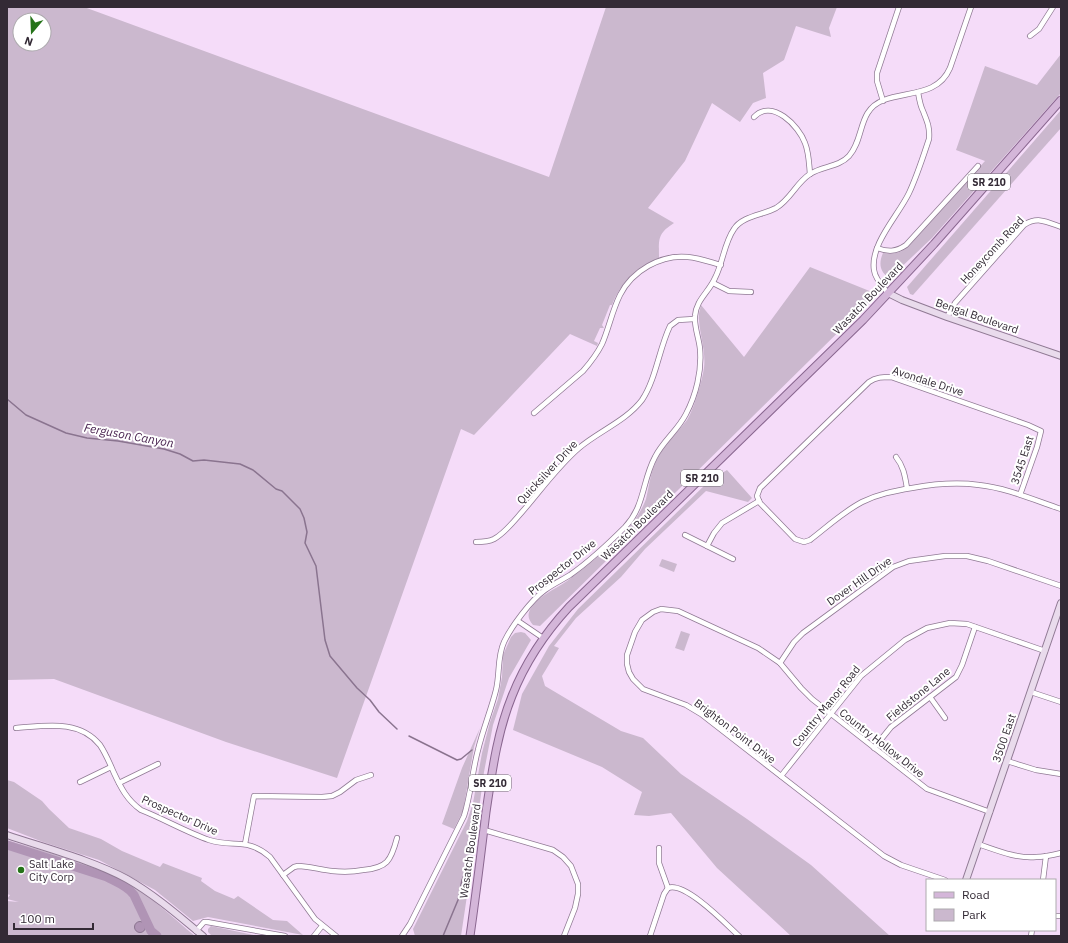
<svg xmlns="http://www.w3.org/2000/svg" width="1068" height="943" viewBox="0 0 1068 943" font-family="'IBM Plex Sans',sans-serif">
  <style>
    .green { fill: #cbb8ce; fill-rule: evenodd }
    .water { fill: #b094b5; stroke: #8a748f }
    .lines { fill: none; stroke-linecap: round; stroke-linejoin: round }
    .stream { stroke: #8a748f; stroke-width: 1.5 }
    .river { stroke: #b094b5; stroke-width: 9 }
    .street-casing { stroke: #907a94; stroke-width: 6 }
    .secondary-casing { stroke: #907a94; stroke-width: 8 }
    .primary-casing { stroke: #89668f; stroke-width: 9 }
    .street { stroke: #fff; stroke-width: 4.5 }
    .secondary { stroke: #e9dbec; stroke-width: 6 }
    .primary { stroke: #d4b6d9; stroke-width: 7 }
    .poi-dot { fill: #257319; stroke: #fff; stroke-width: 1.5 }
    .labels { text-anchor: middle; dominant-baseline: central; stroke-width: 4; stroke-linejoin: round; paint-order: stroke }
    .shield { fill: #fff; stroke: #706a72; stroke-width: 1 }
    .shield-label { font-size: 10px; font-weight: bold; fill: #332a35 }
    .street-label { font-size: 11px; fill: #332a35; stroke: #fff }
    .poi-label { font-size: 11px; fill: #332a35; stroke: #fff; text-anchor: start }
    .water-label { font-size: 12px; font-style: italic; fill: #492450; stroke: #fff }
  </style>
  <rect width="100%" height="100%" fill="#f5dcf9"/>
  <g class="green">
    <path d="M7 7H84L549 177 606 7H837L829 28 831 37 796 26 784 60 763 73 766 98 753 103 740 122 712 103 685 161 648 208 674 223C657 234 659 239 659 258 637 268 621 282 612 305H610L602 325 604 328H600L594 341 598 343 597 346 570 334 474 435 461 429 337 778 226 742 54 679 7 680ZM20 20H44V44H20Z"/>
    <path d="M1061 54V93L932 238 893 275 888 277C879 271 879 262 883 253 892 254 898 254 905 249L985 161 956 150 985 66 1037 85Z"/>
    <polygon points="1061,110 1061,128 913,295 910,294 907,287"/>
    <path d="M810 267 877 294 540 626 533 625C528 619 527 614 531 608 540 595 554 590 567 581 587 566 607 550 625 532 634 522 641 512 646 499 649 487 650 475 655 464 662 446 676 434 687 420 694 409 702 381 704 368 706 351 700 336 699 320 698 315 700 310 701 305L744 357Z"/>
    <polygon points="727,470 752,498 748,502 706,491 645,549 621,577 576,618 554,646 559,648 542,676 545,686 621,731 643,738 681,774 747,819 811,865 890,936 791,936 717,868 671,813 649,816 634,815 642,792 602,767 513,730 522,694 549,646 578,609 709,481"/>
    <polygon points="662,559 677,564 674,572 659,566"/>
    <polygon points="681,631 690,634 684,651 675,648"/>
    <polygon points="521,632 525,633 531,640 509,678 493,725 484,772 471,869 461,936 415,936 413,929 467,821 473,803 482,753 490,722 498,699 502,677 503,655 511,637 515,633"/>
    <polygon points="480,728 474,747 463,811 454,829 442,824 462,768"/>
    <polygon points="7,780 14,782 42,801 49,809 69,828 101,839 122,851 160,867 163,863 202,878 201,881 215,891 234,899 238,896 273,920 287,921 303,935 208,917 193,921 155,890 99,860 43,842 7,828"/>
    <path d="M7 840C46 852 92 864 128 883 152 897 173 918 195 936H7V901L19 902 7 899 10 895 7 894Z"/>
    <polygon points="211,926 259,936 212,936 208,932 208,929"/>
  </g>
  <circle class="water" cx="140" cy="927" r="5.5"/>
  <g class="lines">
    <g class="stream">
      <polyline points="7,399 26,415 66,433 87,438 118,441 164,449 180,454 193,461 204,460 240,464 253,470 276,489 282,491 300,509 304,518 307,532 305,543 316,566 325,640 330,656 357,688 370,700 379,712 397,729"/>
      <polyline points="409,736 457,760 461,759 472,750"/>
      <polyline points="443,936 458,900 462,880 466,871"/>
    </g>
    <path class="river" d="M7 845 107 877C116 882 128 886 134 895L151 931 157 936"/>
    <defs>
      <g id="street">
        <polyline points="1030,36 1039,29 1053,7"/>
        <polyline points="883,101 877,81 877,73 899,7"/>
        <path d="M754 117C772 98 799 126 805 143 809 153 809 164 810 174"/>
        <path d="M877 248C888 252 896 252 906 245L978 166"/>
        <polyline points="713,283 729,291 751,292"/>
        <path d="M888 293C883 287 875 279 874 270 870 244 898 216 909 193 917 176 923 157 929 139 930 127 927 121 923 111 920 105 919 98 918 92"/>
        <path d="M947 317 955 303 1024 225C1038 216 1047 222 1061 227"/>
        <path d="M534 413 583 371C590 363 597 354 602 344 609 328 612 311 620 295 632 271 661 254 688 257 699 258 710 262 721 265"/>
        <path d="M896 457C904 467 905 477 907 488"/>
        <path d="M1020 495 1037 447 1041 431 1028 425 891 377C883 377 876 377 869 382L760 488 757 496 760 503 795 539 804 542 810 540C827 527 843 512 862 502 878 494 894 491 912 488 934 484 956 482 979 485 1007 488 1034 500 1061 509"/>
        <polyline points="685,535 733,559"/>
        <path d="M476 542C482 542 488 542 494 539 505 533 514 521 522 512 541 490 558 466 579 448 599 431 626 421 642 400 656 379 659 349 670 326L678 320 694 319"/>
        <polyline points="707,546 714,533 722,523 759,501"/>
        <polyline points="518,621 543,638"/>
        <polyline points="780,663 794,642 803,633 893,567 909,561 945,556 967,556 988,561 1061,586"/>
        <polyline points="1031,692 1061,702"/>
        <polyline points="930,697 945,718"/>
        <path d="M16 728C45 726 79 719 100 745 106 754 110 764 114 773 121 788 127 800 141 810 164 819 186 832 209 840 234 848 247 837 270 857L315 919 336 936"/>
        <polyline points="874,748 891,727 956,677 962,665 975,627"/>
        <polyline points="1007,761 1036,770 1061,774"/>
        <polyline points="781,776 861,676 905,640 927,628 950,623 967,624 1045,651"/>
        <polyline points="80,782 111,767"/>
        <polyline points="119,783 158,764"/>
        <polyline points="484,830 553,850 563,857 571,866 578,884 578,894 575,908 564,936"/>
        <polyline points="245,844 254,796 322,797 332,796 340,792 356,780 371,775"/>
        <path d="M978 844C996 850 1017 859 1036 857 1044 857 1053 855 1061 853"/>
        <polyline points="659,848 659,863 668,888"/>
        <path d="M283 875 294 867 298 866C309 866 321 870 332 871 342 872 353 872 363 870 387 868 391 861 397 838"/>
        <polyline points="945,880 901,865 884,856 701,714 686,705 643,689 633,679 629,672 627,664 627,655 635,632 642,620 653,612 661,609 678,611 758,648 780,663 801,688 812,699 927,789 990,812"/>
        <polyline points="1043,880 1046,856"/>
        <path d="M668 888C685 881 727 925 739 936"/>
        <polyline points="1055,916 1061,916"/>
        <polyline points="196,931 204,922 207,922 285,936"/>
        <polyline points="314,936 322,926"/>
        <path d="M402 936 410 924 464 816C471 794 472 772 478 750 483 729 491 710 496 690 500 674 497 657 504 642 511 627 531 600 545 590 553 584 562 580 570 575 590 561 608 544 625 527 645 506 642 481 655 457 663 441 678 430 686 414 696 395 702 371 700 349 699 338 694 327 695 316 696 300 709 292 715 278 723 263 724 243 734 229 742 216 763 215 776 208 791 199 796 183 810 174 822 166 839 167 849 156 865 138 857 110 884 100 908 91 938 96 950 68L971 7"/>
        <polyline points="650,936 664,894 668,888"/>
        <polyline points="1031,936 1032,930"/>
      </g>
      <g id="secondary">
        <polyline points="888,293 902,300 947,317 1061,356"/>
        <path d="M7 835C45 848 92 860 127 879 155 895 179 916 203 936"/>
        <polyline points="966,880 1061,603"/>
      </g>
      <path id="primary" d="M470 936C476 895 481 853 486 812 492 772 497 733 512 696 525 663 545 633 569 607L863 320 934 244 1061 100"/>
    </defs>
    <use href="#street" class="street-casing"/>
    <use href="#secondary" class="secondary-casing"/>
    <use href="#primary" class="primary-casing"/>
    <use href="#street" class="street"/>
    <use href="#secondary" class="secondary"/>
    <use href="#primary" class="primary"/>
  </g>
  <circle class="poi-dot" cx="21" cy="870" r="4"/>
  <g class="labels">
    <g class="shield">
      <rect x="968" y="174" width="42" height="16" rx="3"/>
      <rect x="681" y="470" width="42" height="16" rx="3"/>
      <rect x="469" y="775" width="42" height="16" rx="3"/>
    </g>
    <g class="shield-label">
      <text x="989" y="182">SR 210</text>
      <text x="702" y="478">SR 210</text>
      <text x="490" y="783">SR 210</text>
    </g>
    <g class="street-label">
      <text transform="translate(992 250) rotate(-47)">Honeycomb Road</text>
      <text transform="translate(868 298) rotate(-46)">Wasatch Boulevard</text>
      <text transform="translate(977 316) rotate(19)">Bengal Boulevard</text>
      <text transform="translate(928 381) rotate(18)">Avondale Drive</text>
      <text transform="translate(1022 460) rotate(-72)">3545 East</text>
      <text transform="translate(547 472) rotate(-47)">Quicksilver Drive</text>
      <text transform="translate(637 525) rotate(-44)">Wasatch Boulevard</text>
      <text transform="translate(562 567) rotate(-38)">Prospector Drive</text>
      <text transform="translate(859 581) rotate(-35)">Dover Hill Drive</text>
      <text transform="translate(918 694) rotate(-39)">Fieldstone Lane</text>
      <text transform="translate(826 706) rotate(-51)">Country Manor Road</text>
      <text transform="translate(735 731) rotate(37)">Brighton Point Drive</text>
      <text transform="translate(1004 738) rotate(-71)">3500 East</text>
      <text transform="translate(882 743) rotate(38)">Country Hollow Drive</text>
      <text transform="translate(180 815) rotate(24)">Prospector Drive</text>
      <text transform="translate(470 851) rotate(-82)">Wasatch Boulevard</text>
    </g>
    <g class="poi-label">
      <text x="29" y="864">Salt Lake<tspan x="29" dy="13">City Corp</tspan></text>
    </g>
    <g class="water-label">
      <text transform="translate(129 435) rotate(10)">Ferguson Canyon</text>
    </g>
  </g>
  <rect width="1068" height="943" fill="none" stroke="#332a35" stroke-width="16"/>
  <rect x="926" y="879" width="130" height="52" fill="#ffffff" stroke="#adaaae"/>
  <rect x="934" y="892" width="20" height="6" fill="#d4b6d9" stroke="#adaaae"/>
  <text x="962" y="899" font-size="12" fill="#332a35">Road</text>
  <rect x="934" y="909" width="20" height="12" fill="#cbb8ce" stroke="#adaaae"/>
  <text x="962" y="919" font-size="12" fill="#332a35">Park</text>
  <g transform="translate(32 32) rotate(199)"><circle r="19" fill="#ffffff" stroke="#adaaae"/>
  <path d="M0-3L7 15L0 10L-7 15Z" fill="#257319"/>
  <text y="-6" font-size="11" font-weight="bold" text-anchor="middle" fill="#332a35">N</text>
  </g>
  <path d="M14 923v6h79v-6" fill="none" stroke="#332a35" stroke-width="2"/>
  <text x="20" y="923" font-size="12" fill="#332a35" stroke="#ffffff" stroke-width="3" paint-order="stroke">100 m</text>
</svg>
